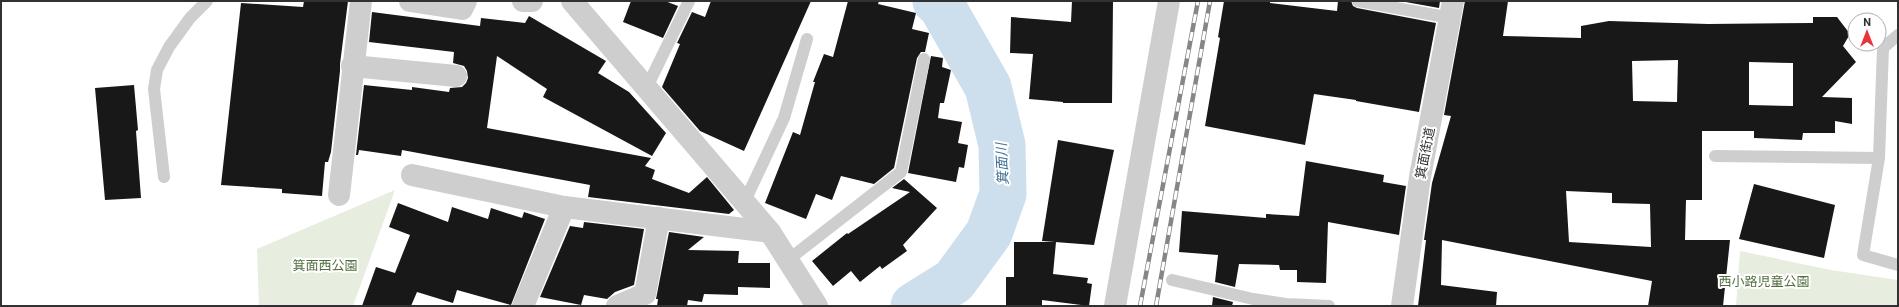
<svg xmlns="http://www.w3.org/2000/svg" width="1899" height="307" viewBox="0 0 1899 307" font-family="Roboto,'Noto Sans JP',sans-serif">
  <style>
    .green { fill: #e7eee0 }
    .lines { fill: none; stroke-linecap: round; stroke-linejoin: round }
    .river { stroke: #cddfed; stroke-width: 47 }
    .building { fill: #181818; fill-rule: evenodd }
    .service { stroke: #cecece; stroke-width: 12 }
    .minor { stroke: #cecece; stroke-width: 22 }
    .tertiary { stroke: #cecece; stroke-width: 22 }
    .rail-casing { stroke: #868686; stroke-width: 4.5 }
    .rail { stroke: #fff; stroke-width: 3; stroke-dasharray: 9; stroke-linecap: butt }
    .labels { text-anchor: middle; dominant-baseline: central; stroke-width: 4; stroke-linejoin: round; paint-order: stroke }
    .street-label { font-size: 13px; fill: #313131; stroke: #fff }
    .park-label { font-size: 13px; fill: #526e3e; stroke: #fff }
    .water-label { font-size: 14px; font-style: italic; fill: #3e6f95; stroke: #fff }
  </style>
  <rect width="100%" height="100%" fill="#fff"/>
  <g class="green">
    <polygon points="395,190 353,306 259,306 257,249"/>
    <polygon points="1740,251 1831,270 1898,280 1898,306 1736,306"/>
  </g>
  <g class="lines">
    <polyline class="river" points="914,306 954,281 989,233 1003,194 1002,145 988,87 940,3 936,1"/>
  </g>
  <g class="building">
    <polygon points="304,1 348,1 340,64 340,71 331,152 328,162 325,162 322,196 282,193 282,189 221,185 241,3 303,7"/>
    <polygon points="631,1 665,1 678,6 663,38 623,22"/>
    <polygon points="711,1 811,1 744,151 700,131 662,87 680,44 677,43 692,12 705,17"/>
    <polygon points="848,1 879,1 878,4 916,13 912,29 929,33 925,52 921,52 917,58 894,168 874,184 841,176 832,200 816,194 806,219 765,203 793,132 800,135 815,82 813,82 824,54 833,57"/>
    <polygon points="1072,1 1113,1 1112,103 1063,103 1063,102 1029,99 1033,54 1010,53 1011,17 1071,22"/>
    <polygon points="1224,1 1270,1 1270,3 1337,11 1338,1 1351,1 1353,6 1357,8 1436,23 1419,112 1356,101 1356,100 1314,94 1305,145 1205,126 1220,38 1218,37"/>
    <polygon points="1400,1 1440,1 1439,8"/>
    <path d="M1465 1H1508L1503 36 1581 38V26L1609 21 1708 24 1813 23V17H1837L1850 34 1843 46 1856 62 1822 97 1852 98V124L1835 121V133H1803L1802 140 1754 138V131H1702V200H1686L1685 240H1730L1723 306H1648L1652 281 1442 240 1441 285 1497 292 1496 306H1418L1426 240H1424L1432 183 1451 116 1444 115ZM1678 60 1677 102 1633 101 1632 61ZM1749 62 1793 63V106L1749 105ZM1566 191 1612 193V203L1650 204 1651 247 1569 242Z"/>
    <polygon points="372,12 480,26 481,18 525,23 529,16 606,61 598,73 629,92 666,133 652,156 543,97 547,89 497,56 487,128 651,158 645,166 655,170 652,179 689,193 707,177 734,210 729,214 588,197 590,185 402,150 401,156 359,150 358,155 356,155 364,85 412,90 412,87 449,92 450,88 462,87 466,83 468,78 467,71 464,66 453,63 454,52 369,42"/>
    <polygon points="931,56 943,58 942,67 951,70 944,103 940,103 938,118 962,122 958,143 968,145 964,168 959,167 956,182 908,173"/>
    <polygon points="134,85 138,130 136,131 141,198 105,200 95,88"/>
    <polygon points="1058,140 1114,150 1094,245 1042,241"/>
    <polygon points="1306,161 1384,175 1383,182 1406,186 1399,235 1328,222 1326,283 1297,282 1297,270 1280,270 1279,265 1239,264 1235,287 1215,282 1218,255 1179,252 1182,211 1266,218 1266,214 1299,216"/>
    <polygon points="904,179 937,208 903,245 907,251 882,269 880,266 860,282 851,271 833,286 812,261 847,233 848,234 910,192 892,188"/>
    <polygon points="1754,184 1835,205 1824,258 1739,239"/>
    <polygon points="398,203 448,222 452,207 488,219 491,208 522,218 524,212 545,219 511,305 457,290 453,303 417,292 411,306 362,306 376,267 395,273 410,235 389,227"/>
    <polygon points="584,222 644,229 634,285 615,292 607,299 584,295 581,305 540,297 570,226 583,228"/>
    <polygon points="669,232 704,237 688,250 739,251 738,263 770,263 770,288 738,287 738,295 704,294 702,302 688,300 687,306 657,306 658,299 656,299"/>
    <polygon points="1014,242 1056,242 1053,274 1088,278 1087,283 1092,284 1089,306 1042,300 1042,306 1006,306 1006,277 1014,277"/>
    <polygon points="1213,297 1233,302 1232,306 1212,306"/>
  </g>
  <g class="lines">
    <g class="service">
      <polyline points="1358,1 1451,18"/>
      <polyline points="1898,35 1883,48 1879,158 1863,255 1898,265"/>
      <polyline points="647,87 689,1"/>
      <polyline points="1715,156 1879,158"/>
      <polyline points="164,177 154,89 157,70 169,47 190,18 207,1"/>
      <polyline points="745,201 784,118 807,39"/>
      <polyline points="788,260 901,172 924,59"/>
      <polyline points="1172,280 1253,299 1286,304 1329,306"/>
    </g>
    <g class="minor">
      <polyline points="410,1 462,9 466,1"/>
      <polyline points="523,1 532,1"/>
      <polyline points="572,1 770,232 817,306"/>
      <polyline points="352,66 456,76"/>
      <polyline points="412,175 564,207 770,232"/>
      <polyline points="339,195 361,1"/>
      <polyline points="523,306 564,207"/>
      <polyline points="617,306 645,294 659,218"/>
      <polyline points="1402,306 1420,177 1453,1"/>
    </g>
    <polyline class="tertiary" points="1115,306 1169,1"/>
    <defs>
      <g id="rail">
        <polyline points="1140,306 1198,1"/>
        <polyline points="1156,306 1210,1"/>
      </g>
    </defs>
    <use href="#rail" class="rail-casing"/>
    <use href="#rail" class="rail"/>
  </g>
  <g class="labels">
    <g class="street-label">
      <text transform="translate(1425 153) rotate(-79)">箕面街道</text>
    </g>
    <g class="park-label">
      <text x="325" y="265">箕面西公園</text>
      <text x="1764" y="281">西小路児童公園</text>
    </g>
    <g class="water-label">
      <text transform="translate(1002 164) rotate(-93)">箕面川</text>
    </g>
  </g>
  <rect width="1899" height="307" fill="none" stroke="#313131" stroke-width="4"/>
  <g transform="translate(1867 32)"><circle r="19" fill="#ffffff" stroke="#adadad"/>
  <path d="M0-3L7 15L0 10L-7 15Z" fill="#e6363c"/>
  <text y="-6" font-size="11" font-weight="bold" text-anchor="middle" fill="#313131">N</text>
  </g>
</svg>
